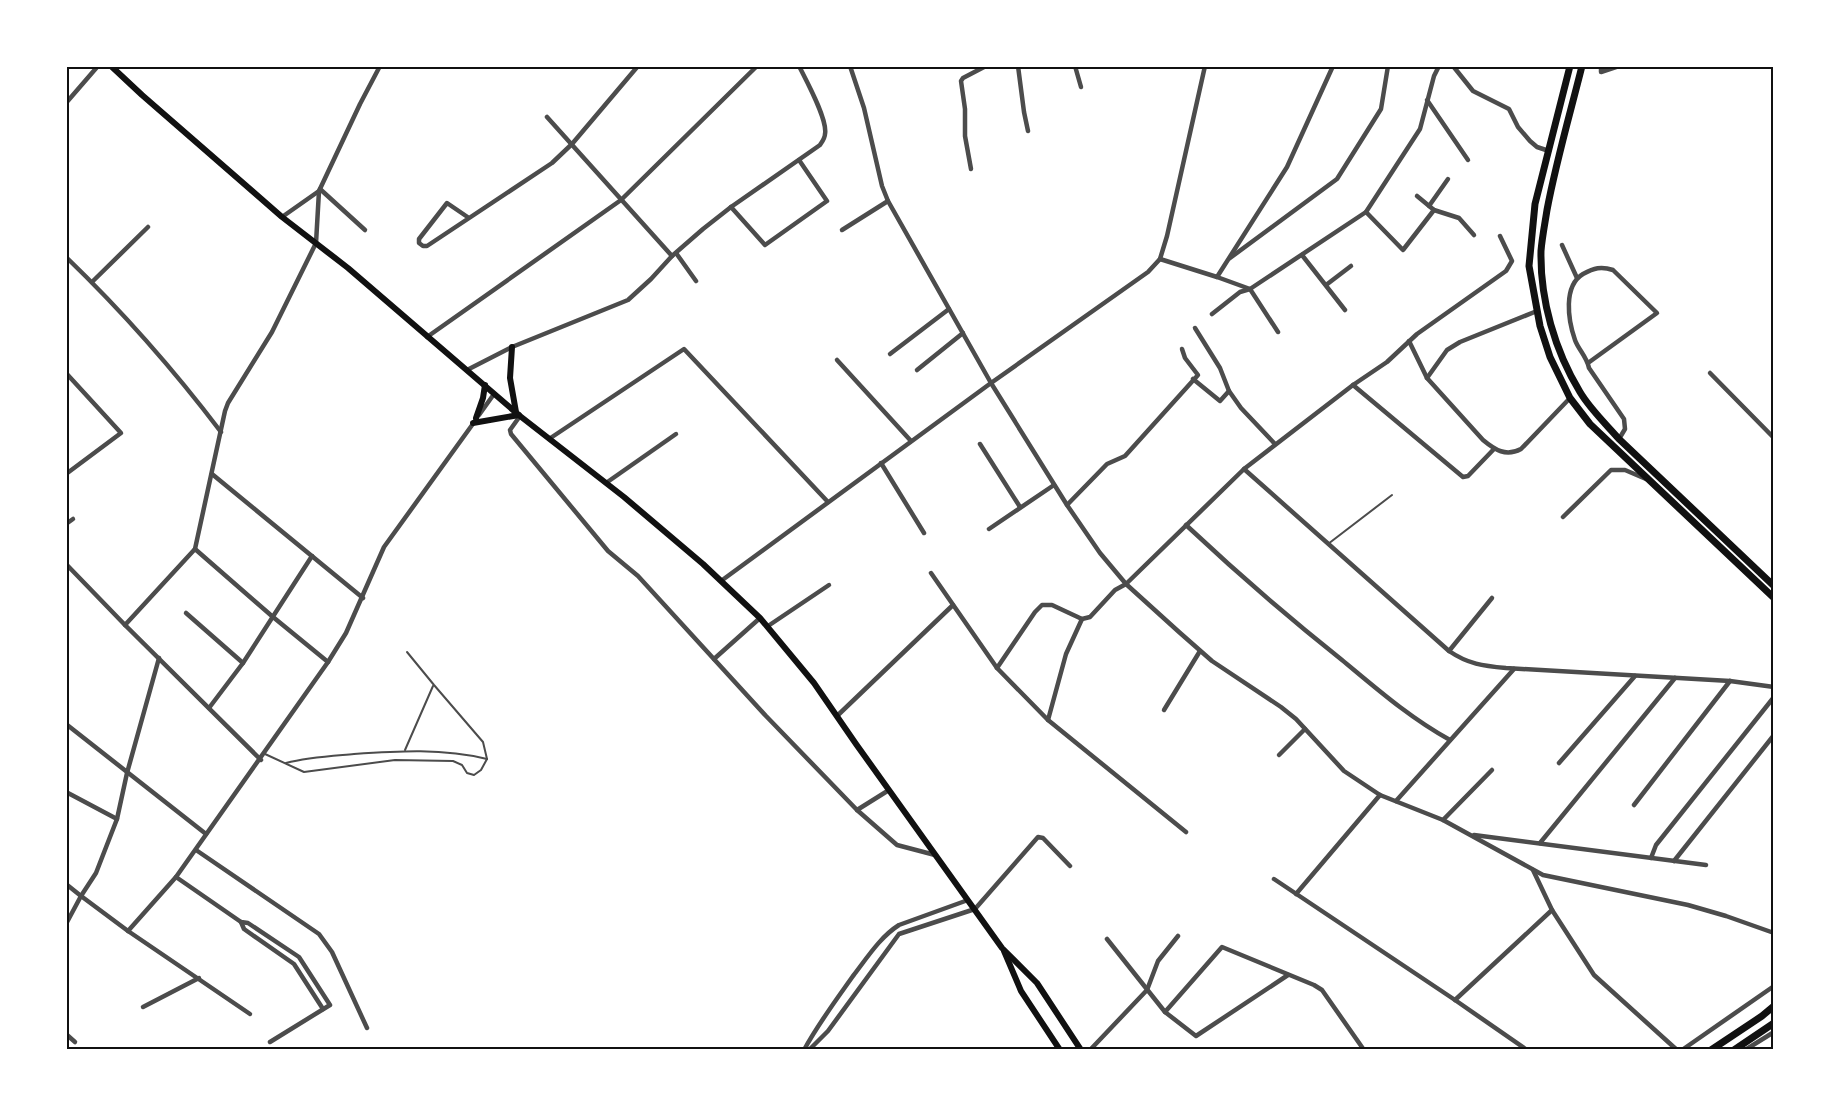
<svg xmlns="http://www.w3.org/2000/svg" width="1840" height="1116" viewBox="0 0 1840 1116" font-family="Cabin,sans-serif">
  <style>
    .lines { fill: none; stroke-linecap: round; stroke-linejoin: round }
    .service { stroke: #4c4c4c; stroke-width: 2 }
    .minor { stroke: #4c4c4c; stroke-width: 4.5 }
    .secondary { stroke: #111; stroke-width: 6 }
    .primary { stroke: #111; stroke-width: 7 }
    .neatline { fill: none; stroke: #111; stroke-width: 2 }
  </style>
  <rect width="100%" height="100%" fill="#fff"/>
  <g class="lines">
    <g class="service">
      <polyline points="1328,544 1392,495"/>
      <polyline points="407,652 434,685 483,742 487,759"/>
      <polyline points="405,750 433,686"/>
      <polyline points="265,754 304,772 395,760 453,761 462,765 467,773 474,775 481,770 487,759"/>
      <path d="M286 763C308 757 331 756 354 754 398 751 443 748 487 759"/>
    </g>
    <g class="minor">
      <polyline points="850,66 864,108 882,186 888,201 991,383 1067,505 1100,553 1126,584 1179,632 1212,661 1281,707 1296,719 1344,771 1380,795 1443,820 1543,875 1688,905 1726,916 1774,933"/>
      <polyline points="1018,66 1024,112 1028,131"/>
      <polyline points="1075,66 1081,87"/>
      <polyline points="1453,66 1473,91 1509,109 1518,127 1530,141 1537,147 1549,151"/>
      <polyline points="1601,66 1601,72 1619,66"/>
      <polyline points="1427,100 1468,160"/>
      <polyline points="66,103 98,66"/>
      <polyline points="547,117 672,256"/>
      <polyline points="971,169 965,136 965,109 961,81 963,78 986,66"/>
      <polyline points="320,189 365,230"/>
      <polyline points="1417,196 1434,210 1459,218 1474,235"/>
      <polyline points="1429,206 1448,179"/>
      <polyline points="731,207 765,245 827,201 799,160"/>
      <polyline points="1366,212 1403,250 1434,210"/>
      <polyline points="282,217 319,191"/>
      <polyline points="469,218 447,203 419,239 419,243 423,246 427,246 552,163 572,144 638,66"/>
      <polyline points="842,230 888,201"/>
      <polyline points="1562,245 1577,278"/>
      <polyline points="676,253 696,281"/>
      <polyline points="1302,255 1345,310"/>
      <path d="M66 257C122 311 174 370 221 432"/>
      <polyline points="1230,258 1337,179 1381,109 1388,66"/>
      <polyline points="1160,259 1217,277 1250,289 1278,332"/>
      <polyline points="1217,277 1287,167 1333,66"/>
      <polyline points="92,282 148,227"/>
      <polyline points="1326,285 1351,266"/>
      <polyline points="1212,314 1240,292 1250,289 1366,212 1420,129 1434,76 1439,66"/>
      <polyline points="1195,328 1220,368 1229,391"/>
      <polyline points="427,337 621,200 757,66"/>
      <path d="M1409 341 1427 378 1483 440C1495 450 1506 457 1521 449L1570 398"/>
      <polyline points="890,354 949,309"/>
      <polyline points="837,360 911,441"/>
      <path d="M1588 363 1657 313 1613 270C1601 266 1594 268 1583 274 1563 286 1568 320 1575 340 1578 349 1587 357 1589 368L1624 419 1625 429 1619 439"/>
      <path d="M467 370 512 347 628 300 651 279 672 256 703 229 731 207 820 145C822 142 825 138 825 134 828 120 806 80 799 66"/>
      <polyline points="917,370 963,333"/>
      <polyline points="66,373 121,433 66,474"/>
      <polyline points="1710,373 1774,438"/>
      <polyline points="1427,378 1447,350 1460,342 1537,311"/>
      <polyline points="1193,379 1220,401 1229,391 1241,408 1275,444"/>
      <polyline points="1353,385 1463,477 1468,476 1494,449"/>
      <polyline points="479,415 494,394"/>
      <polyline points="520,416 510,430 511,434 608,551 638,576 766,716 857,810 897,845 935,855"/>
      <polyline points="549,439 684,349 828,502"/>
      <polyline points="980,444 1020,507"/>
      <polyline points="881,463 924,533"/>
      <path d="M1244 469 1449 651C1468 664 1483 666 1506 668L1730 681 1774 687"/>
      <polyline points="212,474 363,598"/>
      <polyline points="606,483 676,434"/>
      <polyline points="1067,505 1107,464 1125,456 1198,375 1185,358 1182,349"/>
      <polyline points="1563,517 1611,470 1625,470 1646,479"/>
      <polyline points="66,524 73,519"/>
      <path d="M1186 525C1236 572 1288 617 1342 660 1377 689 1410 718 1450 740"/>
      <polyline points="989,529 1054,485"/>
      <polyline points="195,549 273,617 328,662"/>
      <polyline points="66,564 125,625 261,760"/>
      <polyline points="931,573 997,668 1048,720 1186,832"/>
      <polyline points="721,581 991,383 1148,272 1160,259 1167,236 1205,66"/>
      <polyline points="186,613 243,663"/>
      <polyline points="125,625 195,549 225,411 228,403 272,332 316,243 319,191 360,104 380,66"/>
      <polyline points="768,626 829,585"/>
      <polyline points="1449,651 1492,598"/>
      <polyline points="714,659 760,618"/>
      <polyline points="997,668 1035,612 1042,605 1052,605 1082,619 1090,617 1115,590 1126,584 1244,469 1353,385 1387,362 1417,334 1506,271 1512,261 1500,236"/>
      <polyline points="209,708 243,663 312,556"/>
      <polyline points="1164,710 1200,651"/>
      <polyline points="837,716 953,605"/>
      <polyline points="1048,720 1066,654 1082,619"/>
      <polyline points="66,724 206,834"/>
      <polyline points="1279,755 1305,729"/>
      <polyline points="1559,763 1635,676"/>
      <polyline points="68,793 117,819"/>
      <polyline points="1396,801 1514,669"/>
      <polyline points="1634,805 1730,681"/>
      <polyline points="857,810 889,790"/>
      <polyline points="1443,820 1492,770"/>
      <polyline points="1474,835 1706,865"/>
      <polyline points="1540,843 1675,678"/>
      <polyline points="196,850 319,934 332,952 367,1028"/>
      <polyline points="1651,858 1656,845 1774,697"/>
      <polyline points="1674,861 1774,735"/>
      <polyline points="1533,870 1552,910 1594,975 1677,1050"/>
      <polyline points="176,877 241,922 248,923 299,957 330,1005 270,1042"/>
      <polyline points="1274,879 1455,1000 1527,1050"/>
      <polyline points="66,884 81,896 128,931 250,1014"/>
      <polyline points="1296,894 1380,795"/>
      <polyline points="241,922 244,929 294,964 323,1009"/>
      <polyline points="66,924 81,896 96,873 117,819 127,773 159,658"/>
      <polyline points="128,931 176,877 328,662 346,633 384,547 475,421"/>
      <polyline points="1107,939 1165,1012 1196,1036 1288,975"/>
      <polyline points="1455,1000 1552,910"/>
      <polyline points="143,1007 199,978"/>
      <polyline points="1165,1012 1222,947 1314,985 1322,990 1364,1050"/>
      <polyline points="66,1034 75,1042"/>
      <path d="M804 1050C818 1024 836 1000 853 976 867 958 880 937 899 925L968 900"/>
      <polyline points="809,1050 828,1031 899,934 975,909 1038,837 1043,838 1070,866"/>
      <polyline points="1090,1050 1147,990 1158,961 1178,936"/>
      <polyline points="1682,1050 1774,986"/>
      <polyline points="1745,1050 1774,1032"/>
    </g>
    <g class="secondary">
      <polyline points="111,66 142,95 282,217 348,268 520,416 624,497 703,564 760,618 814,683 856,744 1002,948 1037,983 1081,1050"/>
      <polyline points="512,347 510,378 516,412"/>
      <polyline points="476,418 483,398 485,385"/>
      <polyline points="473,423 519,415"/>
      <polyline points="1004,951 1021,991 1060,1050"/>
    </g>
    <g class="primary">
      <polyline points="1570,66 1535,204 1529,266 1540,326 1550,357 1570,398 1590,424 1774,598"/>
      <path d="M1582 66C1570 114 1556 162 1547 210 1545 223 1542 238 1541 251 1540 300 1555 351 1580 392 1590 409 1606 424 1619 439L1774 586"/>
      <polyline points="1711,1050 1762,1016 1774,1006"/>
      <polyline points="1734,1050 1774,1023"/>
    </g>
  </g>
  <rect width="1840" height="1116" fill="none" stroke="#ffffff" stroke-width="135"/>
  <rect x="68" y="68" width="1704" height="980" class="neatline"/>
</svg>
